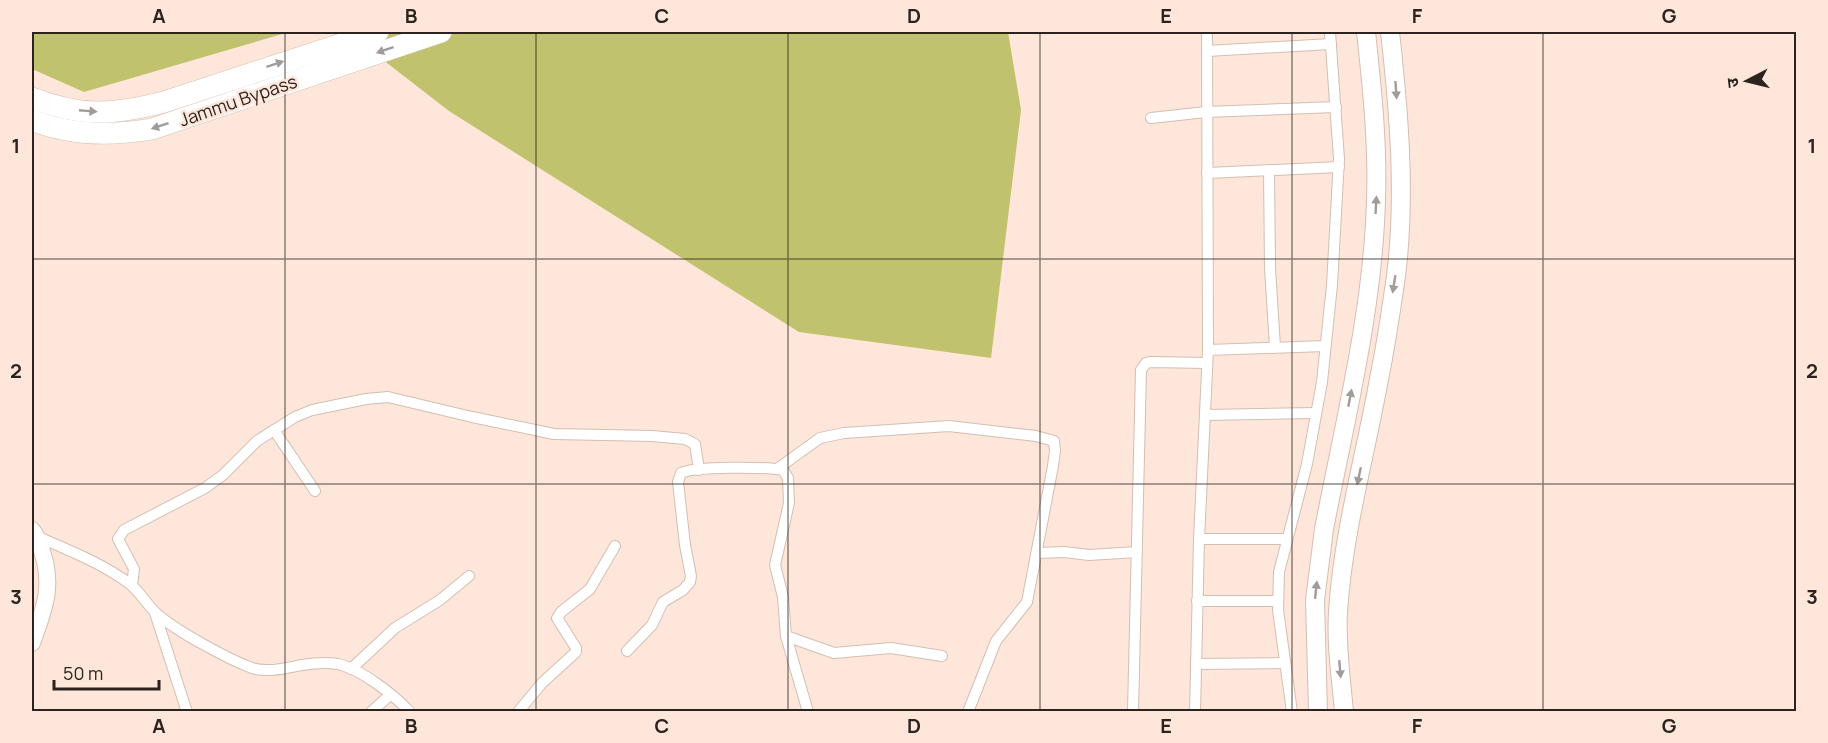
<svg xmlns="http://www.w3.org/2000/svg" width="1828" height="743" viewBox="0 0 1828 743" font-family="Manrope,'Noto Sans Devanagari',sans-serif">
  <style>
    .forest { fill: #c0c26e }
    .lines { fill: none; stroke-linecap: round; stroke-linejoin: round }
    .street-casing { stroke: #d4beb1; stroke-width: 12 }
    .secondary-casing { stroke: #d4beb1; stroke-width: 18 }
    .primary-casing { stroke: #d4beb1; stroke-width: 20 }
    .highway-casing { stroke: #d4beb1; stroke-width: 22 }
    .street { stroke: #fff; stroke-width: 10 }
    .secondary { stroke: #fff; stroke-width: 16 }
    .primary { stroke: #fff; stroke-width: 18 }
    .highway { stroke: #fff; stroke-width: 21 }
    .oneway { fill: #a09c9a }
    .grid { fill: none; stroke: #2c231f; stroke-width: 1.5; stroke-opacity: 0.55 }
    .labels { text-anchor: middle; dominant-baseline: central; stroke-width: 5; stroke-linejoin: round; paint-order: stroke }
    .street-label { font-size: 18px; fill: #2c231f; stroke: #fee7da }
    .neatline { fill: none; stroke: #2c231f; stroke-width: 2 }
    .grid-label { font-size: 20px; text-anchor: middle; font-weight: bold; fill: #2c231f }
  </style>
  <rect width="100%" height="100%" fill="#fee7da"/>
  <g class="forest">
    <polygon points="32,32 289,32 84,92 32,69"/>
    <polygon points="347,32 1008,32 1021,110 991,358 799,332 449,111"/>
  </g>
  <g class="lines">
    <defs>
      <g id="street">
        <polyline points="1207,32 1208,350"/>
        <polyline points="1207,51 1331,44"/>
        <polyline points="1151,118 1206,112 1336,107"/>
        <polyline points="1269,171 1270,268 1275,347"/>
        <polyline points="1207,173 1339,167"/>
        <polyline points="1205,415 1316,413"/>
        <polyline points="274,430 315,491"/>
        <polyline points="777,469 820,438 844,433 949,426 1036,436 1054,441 1055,451 1053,466 1027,602 996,641 968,712"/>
        <path d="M36 536C68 550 102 563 130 584 140 592 147 605 157 614 176 631 228 659 252 668 268 673 286 668 302 665 314 663 326 662 338 664 361 669 394 695 410 712"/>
        <polyline points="1199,539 1287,539"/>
        <polyline points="1037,553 1064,552 1089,555 1137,552"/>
        <polyline points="132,585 134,569 118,539 124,530 205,488 223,475 257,441 295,417 312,410 366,399 388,397 472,417 554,434 652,436 685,439 695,444 699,470"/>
        <polyline points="1197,601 1278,601"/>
        <polyline points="155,613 187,712"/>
        <polyline points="786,636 834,653 891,648 942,656"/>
        <path d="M627 651 652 625 663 602 683 590 690 582 691 576 685 545 678 482 681 473C695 466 765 467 783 470L788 478 789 503 775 565 783 597 786 636 808 712"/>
        <polyline points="1196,664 1285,663"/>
        <polyline points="351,669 395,628 440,600 469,576"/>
        <polyline points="371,712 390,695"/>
        <polyline points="518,712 542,683 576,652 576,648 557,618 561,612 590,589 615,546"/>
        <polyline points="1133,712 1141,370 1146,363 1151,362 1207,363"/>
        <polyline points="1195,712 1199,539 1208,350 1325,346"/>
        <polyline points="1292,712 1278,610 1279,572 1307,464 1322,382 1332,285 1339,159 1330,32"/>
      </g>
      <path id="secondary" d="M32 530C37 536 39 543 42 551 54 587 44 609 32 643"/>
      <g id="primary">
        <path d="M1318 712 1315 600 1324 529C1345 420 1373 311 1376 200 1378 144 1372 87 1366 32"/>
        <path d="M1344 712C1341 678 1336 645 1338 612 1343 533 1365 457 1379 379 1386 345 1391 311 1396 276 1406 196 1399 112 1390 32"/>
      </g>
      <g id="highway">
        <path d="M32 98C81 117 113 115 164 102L378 32"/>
        <path d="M32 120C71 136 111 136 152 129L441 32"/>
      </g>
    </defs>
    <use href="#street" class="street-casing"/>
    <use href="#secondary" class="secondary-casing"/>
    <use href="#primary" class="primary-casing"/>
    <use href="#highway" class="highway-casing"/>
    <use href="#street" class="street"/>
    <use href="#secondary" class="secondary"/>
    <use href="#primary" class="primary"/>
    <use href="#highway" class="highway"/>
  </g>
  <defs><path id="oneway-solid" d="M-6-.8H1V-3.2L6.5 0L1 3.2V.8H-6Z" transform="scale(1.5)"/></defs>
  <g class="oneway">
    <use href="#oneway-solid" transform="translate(385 50) rotate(161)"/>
    <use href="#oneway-solid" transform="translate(275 64) rotate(-18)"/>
    <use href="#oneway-solid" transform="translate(1396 90) rotate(86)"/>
    <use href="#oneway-solid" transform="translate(88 111) rotate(5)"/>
    <use href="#oneway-solid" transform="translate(160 126) rotate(162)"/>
    <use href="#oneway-solid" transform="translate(1376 205) rotate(-87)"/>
    <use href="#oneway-solid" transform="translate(1394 284) rotate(99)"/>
    <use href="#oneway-solid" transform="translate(1350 398) rotate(-79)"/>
    <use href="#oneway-solid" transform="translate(1359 476) rotate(102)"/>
    <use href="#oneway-solid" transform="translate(1316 590) rotate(-84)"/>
    <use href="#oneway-solid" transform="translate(1340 669) rotate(85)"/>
  </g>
  <path class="grid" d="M285 32V712M536 32V712M788 32V712M1040 32V712M1292 32V712M1543 32V712M32 259H1796M32 484H1796"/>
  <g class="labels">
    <g class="street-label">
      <text transform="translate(238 100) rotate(-19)">Jammu Bypass</text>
    </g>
  </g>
  <rect width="1828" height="743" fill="none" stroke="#fee7da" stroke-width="66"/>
  <g transform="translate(1747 81) rotate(263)" stroke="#fee7da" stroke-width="4.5" paint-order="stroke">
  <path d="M0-4.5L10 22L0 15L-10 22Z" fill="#2c231f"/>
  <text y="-9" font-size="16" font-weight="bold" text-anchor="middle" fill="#2c231f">उ</text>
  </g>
  <path d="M54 680v9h105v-9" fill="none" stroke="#2c231f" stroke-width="3"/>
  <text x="63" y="680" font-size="18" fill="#2c231f" stroke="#fee7da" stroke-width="4.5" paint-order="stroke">50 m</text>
  <rect x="33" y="33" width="1762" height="677" class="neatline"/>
  <g class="grid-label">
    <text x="159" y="23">A</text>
    <text x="411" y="23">B</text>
    <text x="662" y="23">C</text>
    <text x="914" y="23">D</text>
    <text x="1166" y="23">E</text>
    <text x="1417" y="23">F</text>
    <text x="1669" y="23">G</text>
    <text x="16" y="153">1</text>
    <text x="1812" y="153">1</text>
    <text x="16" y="378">2</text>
    <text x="1812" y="378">2</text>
    <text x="16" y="604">3</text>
    <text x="1812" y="604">3</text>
    <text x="159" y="733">A</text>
    <text x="411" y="733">B</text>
    <text x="662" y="733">C</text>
    <text x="914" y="733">D</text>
    <text x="1166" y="733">E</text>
    <text x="1417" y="733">F</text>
    <text x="1669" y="733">G</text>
  </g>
</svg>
